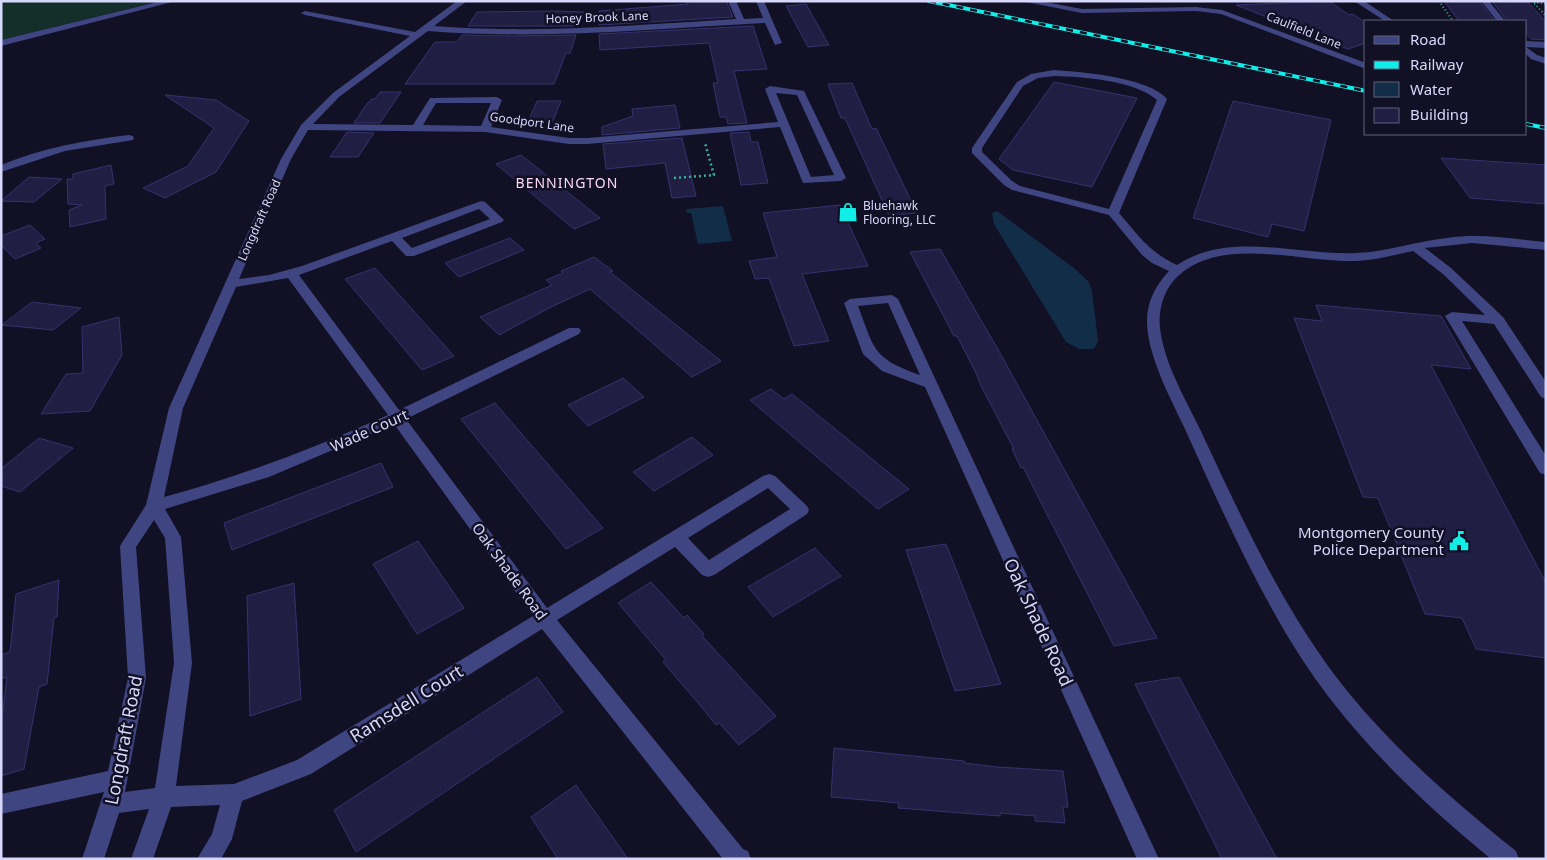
<svg xmlns="http://www.w3.org/2000/svg" width="1547" height="860" viewBox="0 0 1547 860" font-family="'Noto Sans',sans-serif">
  <style>
    .green { fill: #142e2a }
    .water { fill: #122d47 }
    .building { fill: #211e44; stroke: #36326e }
    .lines { fill: none; stroke-linecap: round; stroke-linejoin: round }
    .path-far1 { stroke: #38af98; stroke-width: 2; stroke-dasharray: 1 2.5; stroke-linecap: butt }
    .path { stroke: #38af98; stroke-width: 2.5; stroke-dasharray: 2 3; stroke-linecap: butt }
    .minor { fill: #3f4580; fill-rule: evenodd }
    .rail-casing { stroke: #11eee8; stroke-width: 4 }
    .rail { stroke: #111024; stroke-width: 2.5; stroke-dasharray: 7; stroke-linecap: butt }
    .labels { text-anchor: middle; dominant-baseline: central; stroke-width: 5; stroke-linejoin: round; paint-order: stroke }
    .far-street-label { font-size: 12px; fill: #d7d7fc; stroke: #111024 }
    .far-poi-label { font-size: 12px; fill: #d7d7fc; stroke: #111024; text-anchor: start }
    .far-neighbourhood-label { font-size: 14px; letter-spacing: 1px; fill: #fcd9f4; stroke: #111024 }
    .street-label { font-size: 15px; fill: #d7d7fc; stroke: #111024 }
    .poi-label { font-size: 15px; fill: #d7d7fc; stroke: #111024; text-anchor: end }
    .near-street-label { font-size: 18px; fill: #d7d7fc; stroke: #111024 }
  </style>
  <rect width="100%" height="100%" fill="#111024"/>
  <polygon class="green" points="1,1 159,1 1,40"/>
  <g class="water">
    <polygon points="723,206 732,241 698,244 691,213 687,213 686,209"/>
    <polygon points="997,211 1074,268 1088,281 1092,291 1098,341 1094,349 1079,349 1066,342 994,224 992,213"/>
  </g>
  <g class="building">
    <polygon points="687,1 726,1 733,17 599,25 599,11 688,4"/>
    <polygon points="1329,1 1349,15 1353,14 1366,23 1366,43 1348,49 1236,5"/>
    <polygon points="1444,1 1479,1 1495,21 1459,21"/>
    <polygon points="1492,1 1528,2 1546,22 1546,40 1531,39 1526,33 1526,21 1507,21"/>
    <polygon points="806,4 829,45 808,47 786,6"/>
    <polygon points="554,11 584,12 579,26 468,26 477,12"/>
    <polygon points="753,26 767,69 734,71 747,123 728,124 726,117 720,117 713,83 718,83 709,43 600,50 599,34"/>
    <polygon points="462,35 512,36 576,35 570,53 566,53 554,84 405,84 435,42 457,42"/>
    <polygon points="1054,82 1137,98 1092,187 1013,170 999,159"/>
    <polygon points="852,83 872,129 876,128 917,213 889,216 845,118 841,118 828,84"/>
    <polygon points="380,92 401,92 380,123 354,123 366,105 372,99 375,99"/>
    <polygon points="165,95 216,100 249,121 216,172 165,198 143,188 188,166 214,128"/>
    <polygon points="537,101 561,101 552,123 528,122"/>
    <polygon points="1233,101 1331,120 1304,231 1272,224 1268,237 1193,218"/>
    <polygon points="675,105 680,128 602,135 602,127 633,116 632,109"/>
    <polygon points="347,132 374,133 358,157 330,157"/>
    <polygon points="749,132 751,142 758,142 768,183 741,185 730,133"/>
    <polygon points="682,138 696,196 672,198 665,163 606,169 603,144"/>
    <polygon points="521,155 600,218 574,229 496,164"/>
    <polygon points="1441,158 1546,165 1546,204 1470,198"/>
    <polygon points="111,165 114,184 105,186 106,219 70,227 69,210 82,205 68,204 67,179 73,179 73,174"/>
    <polygon points="29,177 62,179 34,202 1,201"/>
    <polygon points="840,205 868,266 802,274 829,341 794,346 769,278 755,279 749,261 777,257 763,213"/>
    <polygon points="30,225 45,239 36,243 41,248 15,259 1,245 1,236"/>
    <polygon points="510,238 524,250 459,277 445,263"/>
    <polygon points="940,249 1000,353 1157,638 1114,646 1023,467 1021,468 1012,449 1014,449 981,386 975,371 957,336 954,336 910,252"/>
    <polygon points="594,257 613,271 610,272 721,361 692,377 590,289 551,307 499,335 480,317 552,285 546,280 563,273 561,271"/>
    <polygon points="375,268 454,356 422,370 345,279"/>
    <polygon points="32,302 81,308 53,330 2,325"/>
    <polygon points="1316,305 1441,316 1471,369 1431,365 1546,583 1546,658 1476,649 1462,618 1425,614 1378,498 1363,497 1294,318 1322,321"/>
    <polygon points="119,317 122,355 90,411 41,414 66,374 83,373 82,327"/>
    <polygon points="623,378 644,397 588,426 568,405"/>
    <polygon points="771,389 784,399 792,394 909,489 878,509 750,400"/>
    <polygon points="495,403 603,528 566,549 461,419"/>
    <polygon points="692,437 713,455 654,491 633,472"/>
    <polygon points="39,438 73,448 20,492 1,486 1,469"/>
    <polygon points="381,463 393,487 232,550 224,523"/>
    <polygon points="418,541 464,608 417,634 373,564"/>
    <polygon points="946,544 1001,684 955,691 906,550"/>
    <polygon points="815,548 841,576 773,617 748,587"/>
    <polygon points="59,580 57,617 54,618 47,684 39,687 24,769 1,776 1,726 7,677 1,679 1,655 10,652 16,594"/>
    <polygon points="651,582 684,618 687,615 704,634 702,636 776,716 739,745 719,723 716,725 698,703 663,662 666,660 618,603"/>
    <polygon points="294,583 301,699 250,716 247,596"/>
    <polygon points="537,677 563,712 356,852 334,810"/>
    <polygon points="1179,677 1277,859 1222,859 1135,684"/>
    <polygon points="834,748 964,761 964,763 997,767 1063,771 1068,807 1063,807 1065,823 1035,821 1035,816 1000,813 1000,816 898,808 899,803 831,797"/>
    <polygon points="576,785 628,859 558,859 531,817"/>
  </g>
  <g class="lines">
    <g class="path-far1">
      <polyline points="1439,1 1453,21"/>
      <polyline points="1532,1 1546,16"/>
      <polyline points="1534,2 1546,4"/>
    </g>
    <polyline class="path" points="674,178 714,175 705,143"/>
    <g class="minor">
      <polygon points="161,1 176,1 1,46 1,40"/>
      <path d="M457 1H467L434 26C535 34 636 25 736 19L728 1H736L744 19 763 18 756 1H764L782 43 775 45 765 23C653 29 540 40 428 31L339 97 313 124 413 125 430 98 497 97 502 100 491 127 569 138H587L778 122 765 89 770 86 804 91 846 178 841 181 803 183 780 127 587 144H569L485 132 308 130 291 159 239 279 269 275 302 266 481 201 485 202 502 218 504 220 502 222 414 256H406L392 241 299 275 399 410 569 328H579L581 331 579 334 406 419 547 608 763 476 769 474 775 476 807 506 809 510 807 514 714 575 708 577 702 575 675 547 557 620 743 849 748 851 751 859H723L542 629 311 774 242 801 232 839 221 859H197L212 834 220 805 171 807 153 859H131L149 809 119 813 104 859H82L104 792 1 814V794L108 771 128 678 120 546 146 505 169 408 281 159 301 125 333 93 410 36 305 15 301 13 305 11 415 32ZM776 93 797 95 834 175 811 177ZM436 103H491L481 126 423 125ZM479 209 490 219 412 248 402 238ZM288 278 388 415C315 448 241 476 164 497L183 408 236 287ZM394 424 533 616 297 760 234 784 176 786 192 663 181 537 165 509 269 477ZM768 488 790 509 709 560 688 538ZM154 520 165 538 174 663 155 788 125 792 146 678 136 547Z"/>
      <polygon points="1021,1 1040,1 1082,9 1196,7 1222,10 1366,63 1366,69 1221,14 1196,11 1082,13"/>
      <polygon points="1354,1 1364,1 1394,21 1385,21"/>
      <polygon points="1481,1 1489,1 1505,21 1497,21"/>
      <polygon points="1526,41 1546,42 1546,48 1526,47"/>
      <polygon points="1526,47 1537,55 1546,58 1546,64 1531,59 1526,54"/>
      <path d="M1054 70C1082 72 1148 77 1167 99L1119 213C1138 235 1150 253 1177 265 1230 230 1297 256 1356 253 1387 252 1417 241 1447 238 1480 233 1513 239 1546 242V250L1472 243 1425 248 1451 268 1503 317 1546 382V399L1541 397 1494 324 1462 321 1546 456V475L1540 473 1445 316 1452 312 1485 315 1443 274 1413 251C1394 255 1376 260 1357 261 1303 263 1222 235 1178 276 1164 289 1158 309 1160 328 1164 363 1185 398 1200 429 1242 519 1285 614 1348 692 1396 751 1456 803 1516 851L1519 859H1491C1435 813 1380 762 1335 705 1272 626 1226 519 1184 427 1170 397 1147 355 1147 321 1147 301 1156 285 1169 271L1152 263 1142 255 1109 215 1012 190 1004 185 972 153V148L1017 82 1031 74ZM1054 76C1084 77 1134 80 1157 100L1109 209 1020 186 1012 181 982 152V148L1023 86 1038 78Z"/>
      <path d="M129 135 133 136 134 138 133 140 65 151 1 172V165C43 148 85 140 129 135Z"/>
      <path d="M892 295 898 299 1159 859H1137L925 387 882 371 863 354 844 303 850 299ZM888 303 920 375C873 358 875 351 858 306Z"/>
    </g>
    <defs>
      <g id="rail">
        <polyline points="929,1 1366,91"/>
        <polyline points="1526,124 1546,128"/>
      </g>
    </defs>
    <use href="#rail" class="rail-casing"/>
    <use href="#rail" class="rail"/>
  </g>
  <defs>
    <symbol id="shop-bare" viewBox="-9 -9 18 18"><path d="M-5-2.5h2.3a2.7 3.5 0 0 1 5.4 0H5L5.5 6h-11ZM-1.5-2.5h3a1.5 2.3 0 0 0-3 0Z" fill="#11eee8" stroke="#111024" stroke-width="2.5" paint-order="stroke"/></symbol>
    <symbol id="civic-bare" viewBox="-9 -9 18 18"><path d="M-.6-6.5H3V-4.5H.6V-3L4-1V1h2V6H-6V1h2V-1L-.6-3ZM-1.2 2.5V6h2.4V2.5Z" fill="#11eee8" stroke="#111024" stroke-width="2.5" paint-order="stroke"/></symbol>
  </defs>
  <g fill-rule="evenodd">
    <use href="#shop-bare" x="834" y="198" width="28" height="28"/>
    <use href="#civic-bare" x="1445" y="527" width="28" height="28"/>
  </g>
  <g class="labels">
    <g class="far-street-label">
      <text transform="translate(597 17) rotate(-2)">Honey Brook Lane</text>
      <text transform="translate(1304 30) rotate(22)">Caulfield Lane</text>
      <text transform="translate(532 122) rotate(8)">Goodport Lane</text>
      <text transform="translate(259 220) rotate(-66)">Longdraft Road</text>
    </g>
    <g class="far-poi-label">
      <text x="863" y="205">Bluehawk<tspan x="863" dy="14">Flooring, LLC</tspan></text>
    </g>
    <g class="far-neighbourhood-label">
      <text x="567" y="182">BENNINGTON</text>
    </g>
    <g class="street-label">
      <text transform="translate(369 430) rotate(-24)">Wade Court</text>
      <text transform="translate(510 571) rotate(54)">Oak Shade Road</text>
    </g>
    <g class="poi-label">
      <text x="1444" y="532">Montgomery County<tspan x="1444" dy="17">Police Department</tspan></text>
    </g>
    <g class="near-street-label">
      <text transform="translate(1039 622) rotate(65)">Oak Shade Road</text>
      <text transform="translate(406 703) rotate(-32)">Ramsdell Court</text>
      <text transform="translate(123 740) rotate(-79)">Longdraft Road</text>
    </g>
  </g>
  <rect width="1547" height="860" fill="none" stroke="#d7d7fc" stroke-width="5"/>
  <rect x="1364" y="20" width="162" height="115" fill="#111024" stroke="#60607a"/>
  <rect x="1374" y="36" width="25" height="8" fill="#3f4580" stroke="#60607a"/>
  <text x="1410" y="45" font-size="15" fill="#d7d7fc">Road</text>
  <rect x="1374" y="61" width="25" height="8" fill="#11eee8" stroke="#60607a"/>
  <text x="1410" y="70" font-size="15" fill="#d7d7fc">Railway</text>
  <rect x="1374" y="82" width="25" height="15" fill="#122d47" stroke="#60607a"/>
  <text x="1410" y="95" font-size="15" fill="#d7d7fc">Water</text>
  <rect x="1374" y="108" width="25" height="15" fill="#211e44" stroke="#60607a"/>
  <text x="1410" y="120" font-size="15" fill="#d7d7fc">Building</text>
</svg>
